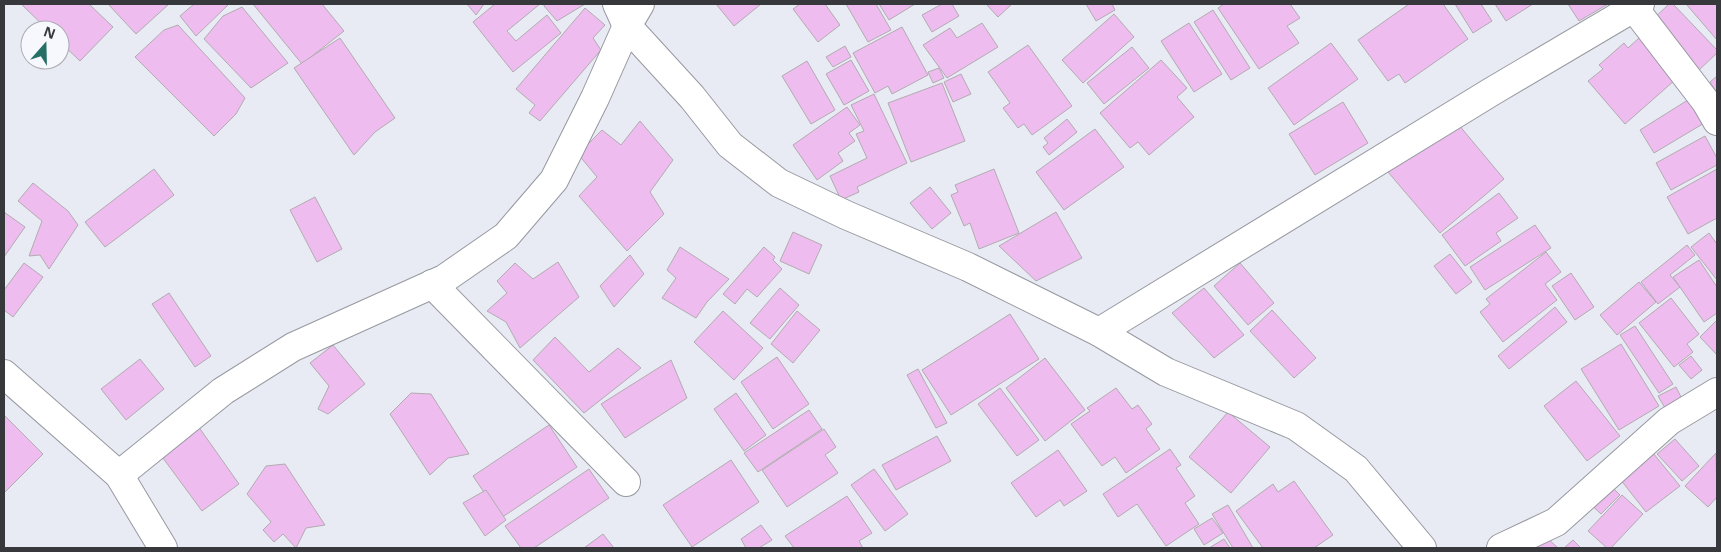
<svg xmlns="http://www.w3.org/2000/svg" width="1721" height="552" viewBox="0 0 1721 552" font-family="'Noto Sans',sans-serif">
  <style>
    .building { fill: #eebcee; stroke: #b2abb1 }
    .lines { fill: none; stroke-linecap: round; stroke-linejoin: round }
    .street-casing { stroke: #9799a1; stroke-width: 30 }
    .street { stroke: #fff; stroke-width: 28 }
  </style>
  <rect width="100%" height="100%" fill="#e9ebf4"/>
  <g class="building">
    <polygon points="21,4 89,4 113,27 80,61 60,42 60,30 48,30"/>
    <polygon points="108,4 169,4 136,34"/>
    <polygon points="194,4 229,4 196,36 180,16"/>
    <polygon points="253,4 322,4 344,31 302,64"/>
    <polygon points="467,4 484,4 476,15"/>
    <polygon points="495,4 540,4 507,31 516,41 547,15 561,33 513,72 473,22"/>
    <polygon points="544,4 585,4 557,21 544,6"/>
    <polygon points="716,4 761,4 734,26"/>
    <polygon points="800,4 825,4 840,25 818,42 793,9"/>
    <polygon points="846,4 876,4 891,30 868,42"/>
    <polygon points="879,4 915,4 889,20"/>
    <polygon points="942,4 952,4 959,16 932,32 922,15"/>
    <polygon points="986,4 1012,4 998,17"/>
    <polygon points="1086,4 1112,4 1115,10 1096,21"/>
    <polygon points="1224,4 1290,4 1300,18 1287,26 1299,43 1259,69 1218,8"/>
    <polygon points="1409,4 1443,4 1468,39 1405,83 1399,74 1388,81 1358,40"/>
    <polygon points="1455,4 1481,4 1492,21 1473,33"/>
    <polygon points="1495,4 1533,4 1506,21"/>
    <polygon points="1568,4 1608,4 1579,21"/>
    <polygon points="1669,4 1673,4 1717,50 1717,53 1698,71 1651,21"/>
    <polygon points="1686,4 1717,4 1717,40"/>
    <polygon points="242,7 288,63 251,88 204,39 223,16"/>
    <polygon points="585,8 605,25 593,38 601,50 540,121 529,113 535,105 516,89"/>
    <polygon points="1213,10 1250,68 1231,80 1194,22"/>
    <polygon points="1114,14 1134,37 1083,83 1062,60"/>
    <polygon points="982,23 998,47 947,78 923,45 950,28 957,38"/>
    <polygon points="1189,23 1222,74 1194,92 1161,41"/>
    <polygon points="178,25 245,98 236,114 214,136 135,57 164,30"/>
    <polygon points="902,27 928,75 892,94 888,86 875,93 853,53"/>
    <polygon points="340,38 395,118 375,132 354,155 294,68"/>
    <polygon points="1639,38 1675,80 1625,124 1588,81 1603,69 1599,65 1624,43 1628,48"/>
    <polygon points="1331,43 1358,79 1294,125 1268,88"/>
    <polygon points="1028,45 1072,106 1032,135 1024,124 1018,128 1003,108 1010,103 988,72"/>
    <polygon points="845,46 851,57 833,67 826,57"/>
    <polygon points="1132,47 1149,68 1104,104 1087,83"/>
    <polygon points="851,60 869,91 844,105 826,74"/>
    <polygon points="1161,60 1187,88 1177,97 1194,117 1149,155 1138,142 1130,148 1100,113"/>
    <polygon points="807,61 835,110 811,124 782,76"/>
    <polygon points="939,68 944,78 933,83 928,72"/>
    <polygon points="961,74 971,94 953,102 944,82"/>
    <polygon points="1717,76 1717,93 1710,82"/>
    <polygon points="942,83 965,141 911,162 888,103"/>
    <polygon points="874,94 907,163 857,187 859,192 841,200 830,176 867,158 856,134 864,131 851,105"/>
    <polygon points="1691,98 1706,122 1654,153 1640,130"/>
    <polygon points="1343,102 1368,143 1315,175 1289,134"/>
    <polygon points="847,107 860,125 849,133 855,141 838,153 843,161 817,180 793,145"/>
    <polygon points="1453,118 1504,179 1440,233 1388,172"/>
    <polygon points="1067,119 1077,132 1049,155 1043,147 1048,143 1044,138"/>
    <polygon points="640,121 673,160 650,192 664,214 627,251 579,196 597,177 578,154 602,130 621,145"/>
    <polygon points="1095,129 1124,167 1064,210 1036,172"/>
    <polygon points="1705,136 1717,158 1717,165 1671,190 1656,163"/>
    <polygon points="154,169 174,195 105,247 85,222"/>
    <polygon points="994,169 1019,233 979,249 970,223 964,226 951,195 958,192 955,185"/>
    <polygon points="1717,169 1717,218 1688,234 1667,197"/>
    <polygon points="33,183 68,211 78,225 49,269 40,255 29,256 42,221 18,201"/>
    <polygon points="930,187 951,213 932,229 910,203"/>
    <polygon points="1499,193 1518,218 1496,233 1501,241 1465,266 1442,235"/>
    <polygon points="315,197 342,249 317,262 290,210"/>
    <polygon points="4,212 25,227 4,257"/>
    <polygon points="1056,212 1082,258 1036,281 999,246"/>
    <polygon points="1535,225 1551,248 1485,290 1470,267"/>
    <polygon points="793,232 822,245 809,274 780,261"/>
    <polygon points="1709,233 1717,244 1717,280 1691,247"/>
    <polygon points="1687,245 1695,255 1670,275 1680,287 1658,304 1641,282"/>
    <polygon points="680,247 729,279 707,302 696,318 662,298 676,278 667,270"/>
    <polygon points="764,247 775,257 773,260 782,269 757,297 747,289 735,304 723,294"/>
    <polygon points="1546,252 1561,272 1545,284 1557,300 1503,342 1480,312 1490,304 1486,299"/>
    <polygon points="1450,254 1472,282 1456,294 1434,266"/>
    <polygon points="630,255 644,274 614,307 600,286"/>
    <polygon points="1699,260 1717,287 1717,313 1704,322 1673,277"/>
    <polygon points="558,262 579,297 520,348 506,322 487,311 507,293 497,281 515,263 533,279"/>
    <polygon points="24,263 43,277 13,317 4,310 4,290"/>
    <polygon points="1240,263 1274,303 1248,325 1214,286"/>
    <polygon points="1571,273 1594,307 1575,320 1552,286"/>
    <polygon points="1639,282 1656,302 1617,335 1600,315"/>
    <polygon points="780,288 799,305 770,339 750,323"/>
    <polygon points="1204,288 1244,335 1214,358 1172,313"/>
    <polygon points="169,293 211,356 195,367 152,304"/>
    <polygon points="1671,298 1699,334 1687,344 1693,352 1674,367 1639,323"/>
    <polygon points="1555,307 1567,322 1509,369 1498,356"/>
    <polygon points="1272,310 1316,358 1294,378 1250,331"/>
    <polygon points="723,311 763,348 734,380 694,342"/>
    <polygon points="797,311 820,330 793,363 771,344"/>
    <polygon points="1010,314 1039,359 951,415 922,370"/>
    <polygon points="1717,320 1717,355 1700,337"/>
    <polygon points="1635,326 1673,384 1659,393 1620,335"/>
    <polygon points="555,337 589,372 618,348 641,368 584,413 533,360"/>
    <polygon points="1621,344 1659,406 1619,430 1581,369"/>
    <polygon points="333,345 365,384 328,414 318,409 329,386 310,363"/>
    <polygon points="1691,356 1702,370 1691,379 1679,365"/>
    <polygon points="777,357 809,404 773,429 741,382"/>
    <polygon points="1045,358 1085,410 1045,441 1006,388"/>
    <polygon points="140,359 164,389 126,420 101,389"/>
    <polygon points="671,360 687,398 625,438 601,404"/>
    <polygon points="918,369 947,423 936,428 907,375"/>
    <polygon points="1576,381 1620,436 1587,461 1544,406"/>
    <polygon points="1676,387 1682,399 1665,408 1658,396"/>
    <polygon points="1000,388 1039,440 1017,456 978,404"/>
    <polygon points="1116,388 1132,409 1138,405 1152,424 1146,429 1160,449 1126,473 1115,457 1102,466 1071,424 1090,411 1087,408"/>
    <polygon points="411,393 431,394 469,454 448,458 430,475 390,414"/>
    <polygon points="736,393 766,435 744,451 714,409"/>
    <polygon points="809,410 822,429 758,472 744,453"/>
    <polygon points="1228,412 1270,447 1231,493 1189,457"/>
    <polygon points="4,415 43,454 4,493"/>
    <polygon points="549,425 577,467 501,518 473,476"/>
    <polygon points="198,426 239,484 202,511 160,454"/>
    <polygon points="824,429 836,447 825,455 838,473 787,507 762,470"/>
    <polygon points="937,436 951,461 896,490 882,465"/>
    <polygon points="1675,439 1699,466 1682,481 1657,454"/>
    <polygon points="1170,449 1181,465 1176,468 1195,496 1185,503 1199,524 1166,546 1137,504 1118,517 1103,494"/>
    <polygon points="1058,450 1087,491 1064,506 1060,500 1036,517 1011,483"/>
    <polygon points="1653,453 1680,486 1646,512 1620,479"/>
    <polygon points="1716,453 1717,497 1708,507 1685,486"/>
    <polygon points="731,460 759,502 692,547 663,505"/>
    <polygon points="285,464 325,525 306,528 296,548 283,534 274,542 263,530 271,522 247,494 266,466"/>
    <polygon points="589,469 609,498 534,548 521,548 505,526"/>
    <polygon points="874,469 908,514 885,531 851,485"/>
    <polygon points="1294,481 1333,535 1314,548 1263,548 1236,511 1273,484 1278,492"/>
    <polygon points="1608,483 1620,495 1601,514 1588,502"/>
    <polygon points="486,490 506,520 485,536 463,503"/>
    <polygon points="1622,495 1643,514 1611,548 1607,548 1588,531"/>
    <polygon points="847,496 872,533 859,541 863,548 794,548 785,536"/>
    <polygon points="1228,505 1253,548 1233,548 1212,514"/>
    <polygon points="1212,518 1223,533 1204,545 1194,529"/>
    <polygon points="761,525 772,540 759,548 746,548 741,539"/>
    <polygon points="603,534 614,548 584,548"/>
    <polygon points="1546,537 1558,548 1535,548"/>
    <polygon points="1224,539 1230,548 1209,548"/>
    <polygon points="1573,540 1581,548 1564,548"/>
  </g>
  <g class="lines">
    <defs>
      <g id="street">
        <polyline points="617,4 627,26 692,97 730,145 779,183 846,215 968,267 1099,332 1166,372 1296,426 1356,469 1422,548"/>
        <polyline points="1634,8 1706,102 1717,121"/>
        <polyline points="432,284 626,482"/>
        <polyline points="1099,332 1491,92 1640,4"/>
        <polyline points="4,374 119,475 163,548"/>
        <polyline points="119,475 223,391 293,347 444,279 506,236 554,180 595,98 627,26 640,4"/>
        <polyline points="1501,548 1556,522 1669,421 1717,392"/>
      </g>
    </defs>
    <use href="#street" class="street-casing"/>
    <use href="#street" class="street"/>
  </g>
  <rect width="1721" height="552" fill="none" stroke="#37383b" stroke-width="10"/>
  <g transform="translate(45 45) rotate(20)"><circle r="24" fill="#f7f8fe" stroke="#aaabb0"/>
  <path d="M0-4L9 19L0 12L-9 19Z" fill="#266f67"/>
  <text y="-8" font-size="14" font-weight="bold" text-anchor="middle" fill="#37383b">N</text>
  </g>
</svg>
